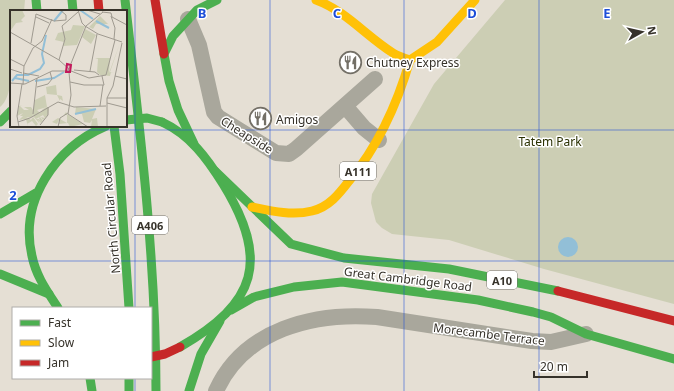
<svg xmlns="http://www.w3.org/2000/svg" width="674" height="391" viewBox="0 0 674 391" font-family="'Noto Sans',sans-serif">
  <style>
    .green { fill: #ccceb4 }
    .water { fill: #92bfd7 }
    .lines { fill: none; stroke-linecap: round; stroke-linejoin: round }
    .street { stroke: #a9a79c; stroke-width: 16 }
    .fast { stroke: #4caf50; stroke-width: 9 }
    .slow { stroke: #ffc107; stroke-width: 9 }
    .jam { stroke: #c62828; stroke-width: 9 }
    .fast-bridge { stroke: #4caf50; stroke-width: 9 }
    .jam-bridge { stroke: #c62828; stroke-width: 9 }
    .grid { fill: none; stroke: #1d4ed8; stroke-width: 1; stroke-opacity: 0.55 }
    .labels { text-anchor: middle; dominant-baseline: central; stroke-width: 3; stroke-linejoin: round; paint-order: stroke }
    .shield { fill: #fff; stroke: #72706a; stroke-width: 1 }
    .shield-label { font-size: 11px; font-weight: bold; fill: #36322a }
    .poi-label { font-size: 12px; fill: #36322a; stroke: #fff; text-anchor: start }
    .street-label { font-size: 12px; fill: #36322a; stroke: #fff }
    .park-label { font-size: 12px; fill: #2a3000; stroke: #fff }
    .inset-river { fill: none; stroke: #92bfd7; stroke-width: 2 }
    .inset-road { fill: none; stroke: #9f9a90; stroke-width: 1 }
    .view { fill: #c2185b; fill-opacity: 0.15; stroke: #c2185b; stroke-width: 2 }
    .inset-edge { fill: none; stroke: #36322a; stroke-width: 2 }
    .grid-label { font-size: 13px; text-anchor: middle; font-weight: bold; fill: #1d4ed8; stroke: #fff; stroke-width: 3; stroke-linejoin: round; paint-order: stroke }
  </style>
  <rect width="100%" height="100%" fill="#e5dfd4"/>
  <g class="green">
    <path d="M0 0H25L24 11H11C11 33 18 94 0 107Z"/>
    <polygon points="505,0 674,0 674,304 544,269 449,240 392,234 382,228 376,222 371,203 372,194 434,84"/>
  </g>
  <circle class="water" cx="568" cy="247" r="10"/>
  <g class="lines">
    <g class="street">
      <polyline points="188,19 199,45 214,112 218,117 276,153 289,154 296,149 375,79"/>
      <polyline points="345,106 364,128 379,140"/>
      <path d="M216 391C244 329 314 312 377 317L532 341 551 342 586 334"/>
    </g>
    <g class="fast">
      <polyline points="36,0 37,11"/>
      <polyline points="72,0 73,11"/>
      <path d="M125 0C140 130 156 260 156 391"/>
      <polyline points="0,122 11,111"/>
      <path d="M162 122C190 135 207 158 223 184 270 260 257 303 180 347"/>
      <polyline points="114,126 120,174 129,308"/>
      <polyline points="194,144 178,110 169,81 164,54 173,36 197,10 217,0"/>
      <polyline points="215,171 291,244 344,258 449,269 558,291"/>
      <polyline points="0,214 36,193"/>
      <polyline points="0,274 49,294"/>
      <path d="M58 308C47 291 36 276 32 256 19 201 55 148 106 126"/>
      <polyline points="231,310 254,297 294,287 342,282 478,300 533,312 551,317 586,334 674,359"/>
      <polyline points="90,378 92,391"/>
      <polyline points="129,378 129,391"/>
      <polyline points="189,391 201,354 220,321"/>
    </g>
    <g class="slow">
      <path d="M316 0C346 11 366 36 393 53 398 56 404 58 410 60"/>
      <polyline points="410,60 437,42 475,0"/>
      <path d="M252 207C271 211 292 216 312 211 329 207 339 194 349 181 379 145 397 105 410 60"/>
    </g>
    <g class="jam">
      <polyline points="98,0 99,11"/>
      <polyline points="155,0 164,54"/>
      <polyline points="558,291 674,321"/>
    </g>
    <polyline class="fast-bridge" points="126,120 147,118 162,122"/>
    <polyline class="jam-bridge" points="151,357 165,354 180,347"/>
  </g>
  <path class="grid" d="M135 0V308M270 0V391M404 0V391M539 0V391M0 130H674M0 261H674M135 378V391"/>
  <defs>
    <symbol id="restaurant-ring" viewBox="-11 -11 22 22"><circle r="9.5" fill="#fff" stroke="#736f66" stroke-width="1.5"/><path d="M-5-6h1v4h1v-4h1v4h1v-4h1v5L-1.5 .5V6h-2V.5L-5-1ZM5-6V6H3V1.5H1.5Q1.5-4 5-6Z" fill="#736f66"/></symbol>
  </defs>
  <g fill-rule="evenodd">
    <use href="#restaurant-ring" x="338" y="50" width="25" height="25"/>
    <use href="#restaurant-ring" x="248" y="106" width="25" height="25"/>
  </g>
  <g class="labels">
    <g class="shield">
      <rect x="340" y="162" width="36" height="18" rx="3"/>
      <rect x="132" y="216" width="36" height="18" rx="3"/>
      <rect x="487" y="271" width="30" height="18" rx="3"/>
    </g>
    <g class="shield-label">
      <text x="358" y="171">A111</text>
      <text x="150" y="225">A406</text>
      <text x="502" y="280">A10</text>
    </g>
    <g class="poi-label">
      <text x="366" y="62">Chutney Express</text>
      <text x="276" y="119">Amigos</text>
    </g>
    <g class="street-label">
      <text transform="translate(247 135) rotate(32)">Cheapside</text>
      <text transform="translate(111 218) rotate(-95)">North Circular Road</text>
      <text transform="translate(408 279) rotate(7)">Great Cambridge Road</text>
      <text transform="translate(489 334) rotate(7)">Morecambe Terrace</text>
    </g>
    <g class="park-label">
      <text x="550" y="141">Tatem Park</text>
    </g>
  </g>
  <g transform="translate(10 10)">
    <rect width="117" height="117" fill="#e5dfd4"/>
    <path d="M0 0H12L15 6 11 10 13 12 6 13 1 20ZM90 6 98 14H86L83 19 79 17ZM63 15 75 16 67 35 53 36 54 32 45 30 48 23 61 20ZM75 19 86 25 81 34 72 27ZM110 33 100 62 104 63 101 62 100 66 90 65 87 62 88 49 85 48H100L99 63ZM46 75 47 85 52 86 53 91 50 89V91L47 85 37 84 36 77ZM35 85 37 97 27 100 30 103 33 99 37 97H39L38 105 33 110 31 107 35 108 33 105 26 109H29L31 112 29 108 30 107 33 111 31 113 28 110 30 114 23 106 24 104 21 108 16 107 21 110 23 107 28 114 26 116 22 111 17 114 18 117 16 109 11 113 15 109 9 110 13 106H10L13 103 7 106 9 96 13 95 10 96 14 100H19L14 97H21L23 100 25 90ZM66 97 86 99 82 109 87 108 88 117H81L82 110 80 113 74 112 72 104H65ZM56 102 57 104 73 114 60 117 58 113 49 114V110L47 114 42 112 48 108 57 113V105H54Z" fill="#ccceb4"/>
    <path class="inset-river" d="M70 0 83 9M44 11 53 0M86 11 99 18M5 68 19 71M2 71 7 65H18L30 59 34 53 32 44 36 25M25 71 44 68 54 62M65 104 86 99"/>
    <path class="inset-road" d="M50 0 56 5V10M68 0 72 13 76 17M77 0 90 4M92 2 101 3 102 7 117 15M26 4 44 11 56 10M101 6 105 18 104 29M26 7 39 13M52 16 68 2M75 16 88 24 112 32M0 22 49 50 59 59M21 33 26 4M0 49 14 56M49 50 55 29 52 16M0 59 12 63M64 60 85 62 89 65M58 61 76 16 93 2M80 61 87 24M59 62 61 85 58 104 78 117M13 63 29 66M96 65 105 30M105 66 117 69M60 72 74 75H94L92 66M0 73 15 74 42 61H61L79 68 96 65M13 75 14 56 23 38 32 31 42 9M27 77 38 74 42 69 40 62M97 88H117M97 93 117 98M90 96 93 75M23 104 27 68M20 108 48 92 64 97 96 96M8 112 20 108M30 115 38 105V97M9 117 7 106 12 74M48 117 50 108 58 103M97 117V88L103 76 112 33"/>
    <path class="view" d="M57 54 61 55 60 62H56Z"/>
    <rect width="117" height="117" class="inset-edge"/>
  </g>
  <g class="grid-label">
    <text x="202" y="18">B</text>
    <text x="337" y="18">C</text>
    <text x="472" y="18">D</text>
    <text x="607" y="18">E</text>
    <text x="13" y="200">2</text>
  </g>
  <rect x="12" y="307" width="140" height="72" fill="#ffffff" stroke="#afadaa"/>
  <rect x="20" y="320" width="20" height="6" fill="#4caf50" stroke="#afadaa"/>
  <text x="48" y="327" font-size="12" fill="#36322a">Fast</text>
  <rect x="20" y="340" width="20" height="6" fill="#ffc107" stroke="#afadaa"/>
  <text x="48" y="347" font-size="12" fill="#36322a">Slow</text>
  <rect x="20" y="360" width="20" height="6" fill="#c62828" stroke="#afadaa"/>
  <text x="48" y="367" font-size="12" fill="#36322a">Jam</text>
  <g transform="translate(642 32) rotate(82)" stroke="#ffffff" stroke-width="3" paint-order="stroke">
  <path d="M0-3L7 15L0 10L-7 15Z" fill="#36322a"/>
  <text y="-6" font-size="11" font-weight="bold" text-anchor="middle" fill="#36322a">N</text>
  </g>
  <path d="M534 371v6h53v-6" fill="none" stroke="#36322a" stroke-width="2"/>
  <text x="540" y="371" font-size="12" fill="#36322a" stroke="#ffffff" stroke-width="3" paint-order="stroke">20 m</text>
</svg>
